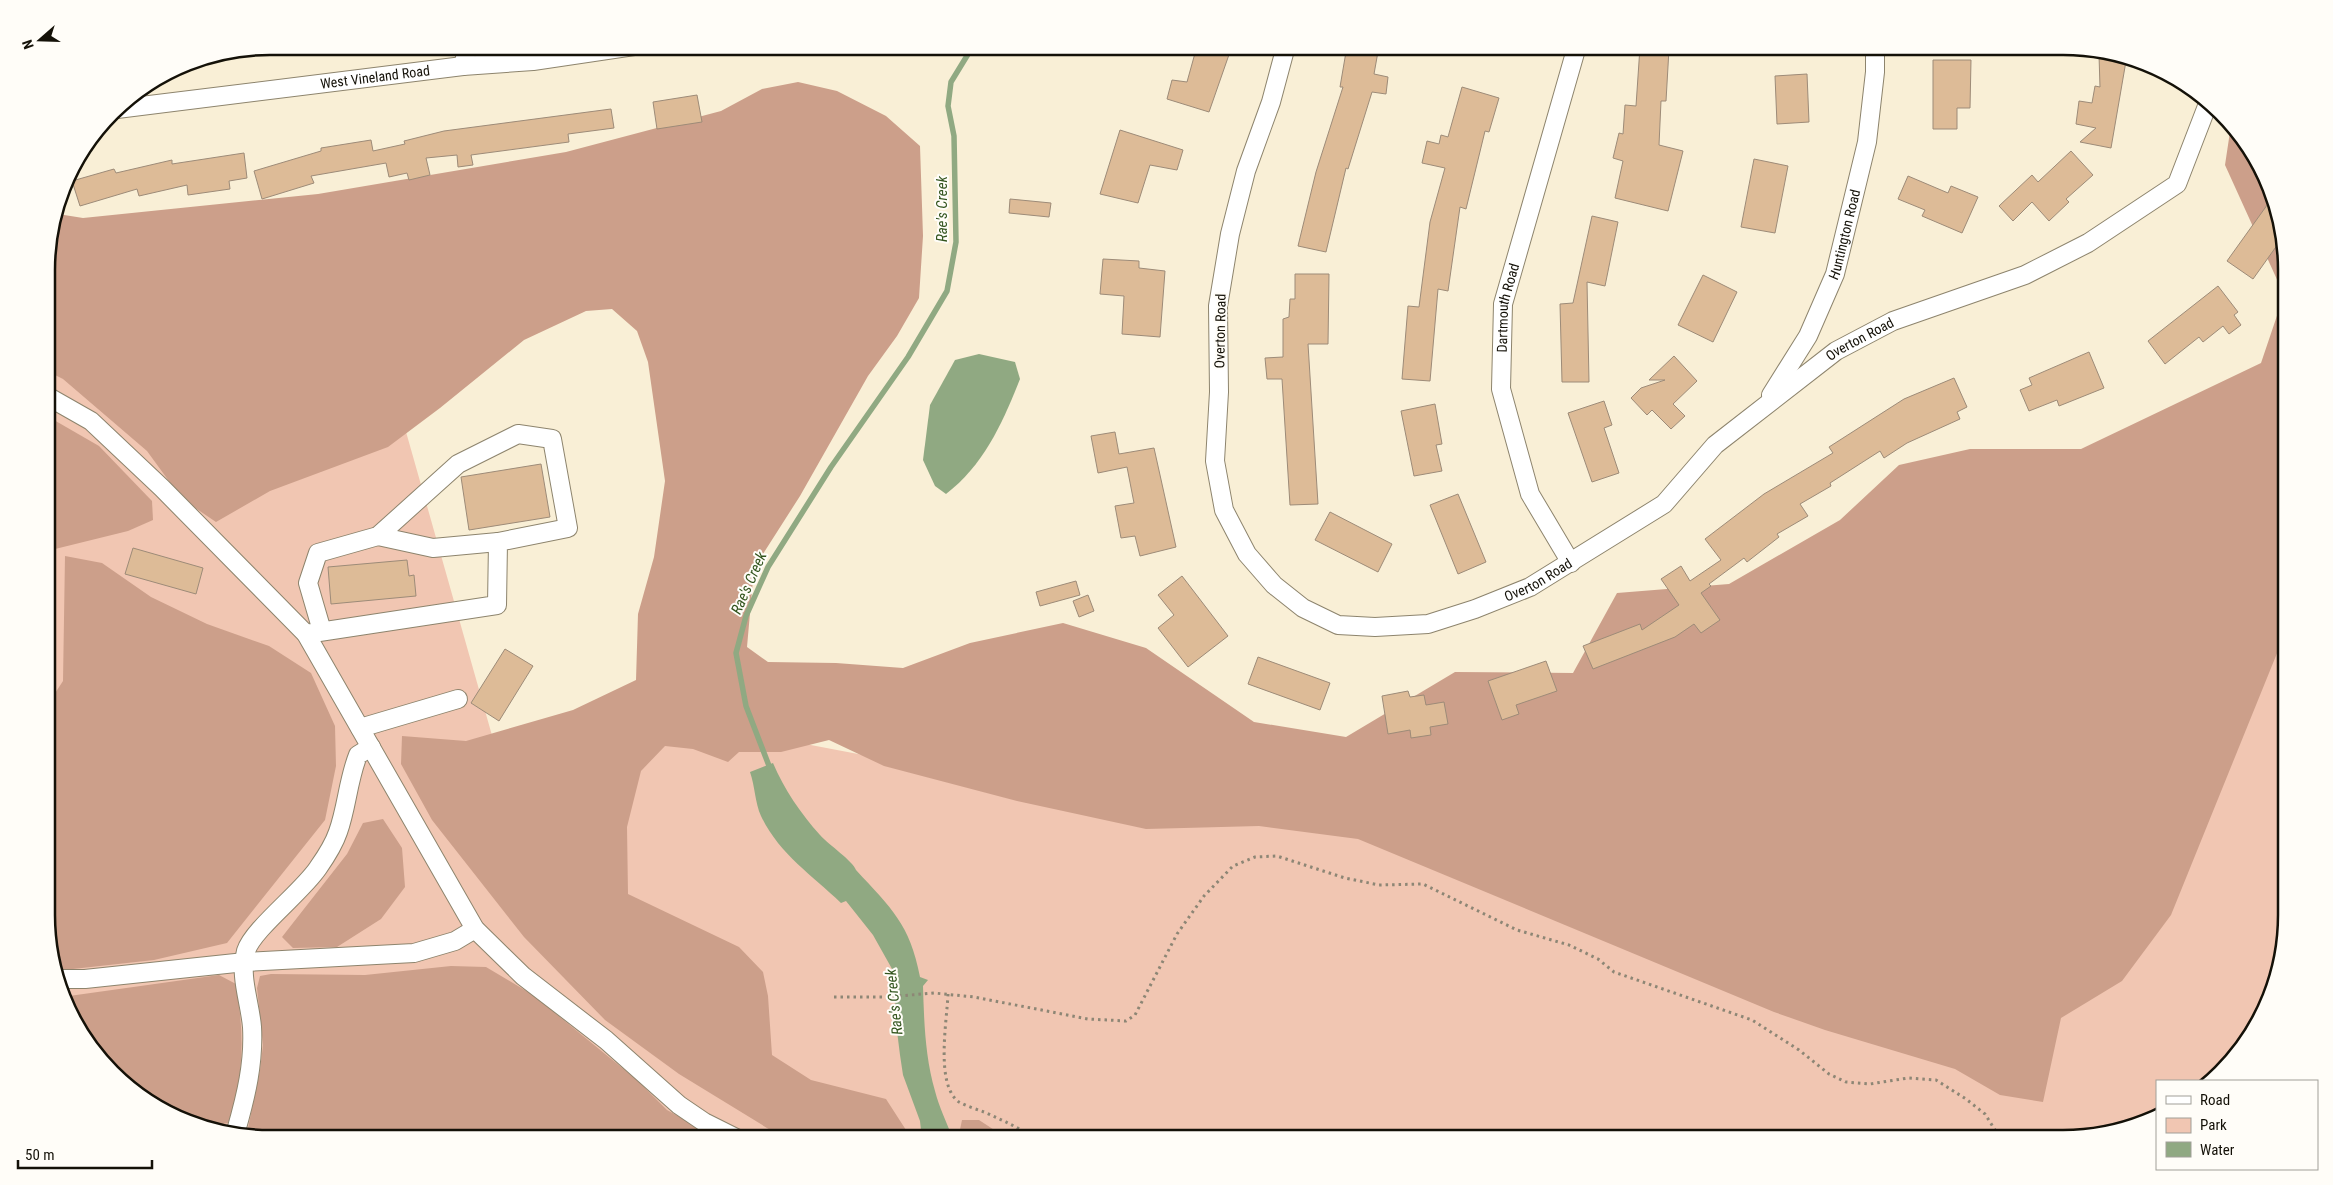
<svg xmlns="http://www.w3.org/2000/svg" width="2333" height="1185" viewBox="0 0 2333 1185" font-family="'Roboto Condensed',sans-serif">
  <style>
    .green { fill: #f1c6b2 }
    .forest { fill: #cc9f8a }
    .water { fill: #90a982 }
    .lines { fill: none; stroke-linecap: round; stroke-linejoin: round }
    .stream { stroke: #90a982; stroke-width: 5.5 }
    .building { fill: #ddbb97; stroke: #9d8b78 }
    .minor-casing { stroke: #8d846d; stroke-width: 20 }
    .path { stroke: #8d8675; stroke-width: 3; stroke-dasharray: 2.5 4; stroke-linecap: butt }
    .minor { stroke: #fff; stroke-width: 18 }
    .labels { text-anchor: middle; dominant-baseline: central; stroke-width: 4; stroke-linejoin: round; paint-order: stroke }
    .street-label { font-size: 14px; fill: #141108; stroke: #fffdf8 }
    .water-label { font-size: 15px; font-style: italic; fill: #32541d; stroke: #fffdf8 }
    .rim { fill: none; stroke: #141108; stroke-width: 2.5 }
  </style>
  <rect width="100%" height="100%" fill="#f9efd6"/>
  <polygon class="green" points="363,280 495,746 668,718 1106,801 1516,810 2285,403 2287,915 2264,1014 2231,1063 2210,1081 2157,1081 2157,1116 2135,1127 2077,1138 270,1139 171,1116 92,1051 63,1000 48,944 47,312"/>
  <g class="forest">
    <polygon points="798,82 837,91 886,116 920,146 923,236 919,298 897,336 868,376 800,496 754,568 747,647 768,662 836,663 903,668 970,643 1063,623 1146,648 1254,722 1346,737 1455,672 1573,673 1617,593 1729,584 1840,520 1899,465 1970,449 2081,449 2261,363 2284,295 2225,165 2231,125 2249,145 2285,241 2286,631 2171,915 2122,981 2061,1018 2043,1102 2000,1095 1955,1069 1825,1030 1774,1012 1358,839 1259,826 1146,829 1017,801 884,766 829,740 781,752 739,752 728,762 693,749 665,746 641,771 627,827 628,894 739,947 763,972 768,996 772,1055 811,1080 886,1099 906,1130 909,1139 785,1139 679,1074 605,1020 524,937 432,820 401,764 402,736 466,741 573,710 636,680 638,614 654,557 665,481 648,362 637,331 612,309 586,311 524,340 440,408 388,447 270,491 216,522 182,499 147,451 63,379 47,371 47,255 58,214 83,218 318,194 566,152 721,111 762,89"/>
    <polygon points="47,416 99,446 152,501 153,520 128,531 47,551"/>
    <polygon points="65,556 102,563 151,597 207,624 269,646 311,673 335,726 336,766 325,820 227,943 154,960 55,971 48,944 48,704 63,681"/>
    <polygon points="383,819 402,848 405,887 381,919 337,947 293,948 282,937 347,854 363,823"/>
    <path d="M451 966 486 967 533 995 637 1080 667 1110 720 1139H504C485 1124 462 1134 441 1138 428 1140 414 1136 401 1139H308L289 1134 275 1138 257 1134 248 1128 260 1070 263 1045 257 988 260 976 271 974 365 975Z"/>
    <path d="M219 975 236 984C244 1032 245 1076 228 1123L214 1126 171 1116 92 1051 62 997Z"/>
    <polygon points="962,1120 979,1120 1008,1139 958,1139"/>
  </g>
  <g class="water">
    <path d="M979 354 1015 362 1020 379C1003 422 984 465 946 494L935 486 923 460 930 405 955 360Z"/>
    <path d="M773 763C784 789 801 814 820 835 829 845 853 861 856 870 891 908 910 924 920 977L928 980 923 986C924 1020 925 1057 935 1091 939 1107 947 1123 953 1139H922L920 1121 903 1075 900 1055 895 1015 896 976 873 935 846 901 841 903C812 875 779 854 761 816 755 803 755 786 750 772Z"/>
  </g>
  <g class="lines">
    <polyline class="stream" points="771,771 746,706 736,653 746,616 768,567 831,467 908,357 947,291 956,242 954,136 948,106 951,82 973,46"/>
  </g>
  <g class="building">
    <polygon points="1197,46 1232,46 1209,112 1167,99 1172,80 1187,82"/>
    <polygon points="1347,46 1379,46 1374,74 1388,77 1386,94 1372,92 1348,169 1346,168 1326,252 1298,246 1316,172 1343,87 1340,87"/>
    <polygon points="1640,47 1669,49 1666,101 1661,101 1659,145 1683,151 1668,211 1615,198 1623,161 1613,158 1619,133 1623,134 1625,105 1636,106"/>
    <polygon points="2099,55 2126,61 2111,148 2080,142 2096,128 2076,124 2079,101 2092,103 2095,86 2100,87"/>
    <polygon points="1933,60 1971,60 1970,108 1957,108 1957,129 1933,129"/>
    <polygon points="1807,74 1809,122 1777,124 1775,76"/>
    <polygon points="1462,87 1499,98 1489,132 1485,131 1466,209 1460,207 1448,291 1438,289 1430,381 1402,379 1408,306 1419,307 1430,222 1445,168 1422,163 1427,141 1439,144 1441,135 1448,137"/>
    <polygon points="697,95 702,122 657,129 653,102"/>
    <polygon points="611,109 614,128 568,134 569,142 471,155 473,165 458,167 457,155 426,158 430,175 409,180 407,173 389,177 386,163 311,176 314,183 262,199 254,171 321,151 321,148 371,140 373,151 405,144 404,141 444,131"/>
    <polygon points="1120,130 1183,150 1177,170 1150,165 1138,203 1100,194"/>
    <polygon points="2071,151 2093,175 2066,199 2069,202 2049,221 2032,202 2013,221 1999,206 2032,175 2038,182"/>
    <polygon points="244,153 247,178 229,181 230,189 188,195 187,185 139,196 137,189 80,206 72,181 114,169 116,173 172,160 172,164"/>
    <polygon points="1754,159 1788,166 1775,233 1741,227"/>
    <polygon points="1908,176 1948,193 1951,186 1978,197 1962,233 1922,216 1925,210 1898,199"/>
    <polygon points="1010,199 1051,203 1049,217 1009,213"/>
    <polygon points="2270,201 2283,237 2253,279 2227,261"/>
    <polygon points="1592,216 1618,222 1605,286 1587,282 1589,382 1562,382 1560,304 1573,303"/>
    <polygon points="1103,259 1139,261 1139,268 1165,271 1160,337 1122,334 1124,296 1100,294"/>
    <polygon points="1295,274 1329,274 1328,344 1308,344 1318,504 1290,505 1282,379 1267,379 1265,358 1283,357 1283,319 1289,317 1290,299 1295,299"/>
    <polygon points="1703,275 1737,292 1713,342 1678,325"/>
    <polygon points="2218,286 2238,312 2234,315 2241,325 2229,334 2223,326 2203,342 2199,337 2165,364 2148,341"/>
    <polygon points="2089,352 2104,388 2059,406 2057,400 2029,411 2020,390 2032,385 2029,378"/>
    <polygon points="1674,356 1697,381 1673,404 1685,416 1671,429 1652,410 1647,415 1631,398 1641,388 1665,380 1649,380"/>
    <polygon points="1954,378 1967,407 1957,412 1960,419 1907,443 1884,458 1880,451 1830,483 1831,486 1800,504 1808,516 1777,534 1779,537 1747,562 1744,558 1709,584 1711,586 1701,593 1720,620 1701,633 1694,624 1675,637 1593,669 1583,646 1640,624 1642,630 1679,605 1661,579 1681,566 1690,581 1721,560 1705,539 1764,494 1833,453 1829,447 1904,399"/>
    <polygon points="1604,401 1612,425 1604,428 1619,473 1592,482 1568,413"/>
    <polygon points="1435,404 1442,444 1436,445 1442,471 1414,476 1401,411"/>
    <polygon points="1115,432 1119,454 1154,448 1176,547 1140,556 1135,536 1121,538 1115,506 1134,503 1127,467 1098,473 1091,436"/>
    <polygon points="541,464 550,517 469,530 461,477"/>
    <polygon points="1458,494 1486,562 1458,574 1430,505"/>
    <polygon points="1330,512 1392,544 1378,572 1315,540"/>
    <polygon points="133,548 203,568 196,594 125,574"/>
    <polygon points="407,560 409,576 414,575 416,596 331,604 328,567"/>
    <polygon points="1182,576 1228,636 1188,667 1158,628 1174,615 1158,595"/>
    <polygon points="1076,581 1080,595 1040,606 1036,592"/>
    <polygon points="1088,595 1094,611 1079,617 1073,601"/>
    <polygon points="505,649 533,666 499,721 471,703"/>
    <polygon points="1258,657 1330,683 1320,710 1248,684"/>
    <polygon points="1546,661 1557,691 1516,705 1519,714 1502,720 1488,681"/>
    <polygon points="1408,691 1410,697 1424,695 1426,705 1444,702 1448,724 1430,727 1431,735 1411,738 1410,730 1388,734 1382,696"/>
  </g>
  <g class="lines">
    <defs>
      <g id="minor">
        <path id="s1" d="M1286 46 1271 102 1246 171 1230 234 1218 306 1219 392 1215 461 1224 510 1247 554 1274 585 1303 608 1338 625 1375 627 1428 624 1475 609 1530 587 1664 504 1715 445 1836 351 1893 321 2025 275 2088 243 2177 184 2209 101"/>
        <polyline points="463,66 468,46"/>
        <path id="s2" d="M117 109 463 66 533 61 634 46"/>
        <path id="s3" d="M1771 395 1808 336 1835 274 1867 142 1875 72V46"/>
        <polyline points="47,396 91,421 162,488 306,634 475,929 523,976 606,1040 679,1105 704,1122 738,1139"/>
        <polyline points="378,536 433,548 498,542"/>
        <path id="s4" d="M1571 563 1530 494 1501 389 1503 304 1577 46"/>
        <polyline points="306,634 497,605 498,542 568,528 552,439 518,434 458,464 378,536 318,553 308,583 322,631"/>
        <polyline points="360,728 458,699"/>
        <polyline points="57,979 85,979 245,962 414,953 455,941 475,929"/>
        <path d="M236 1131C246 1096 254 1063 252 1027 250 1002 239 976 246 951 253 929 302 892 318 868 325 858 334 844 338 832 347 807 348 780 358 755L371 747"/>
      </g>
    </defs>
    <use href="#minor" class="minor-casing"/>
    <g class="path">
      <path d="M2286 668C2282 680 2282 689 2286 700"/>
      <path d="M948 994C947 1021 935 1085 959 1102 966 1106 976 1109 984 1112 1002 1120 1018 1127 1035 1139"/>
      <polyline points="834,997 887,997 934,993 974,997 1088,1019 1126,1021 1135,1015 1177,934 1204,896 1233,866 1255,857 1277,856 1345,878 1379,885 1423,884 1517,930 1569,945 1598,959 1614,972 1752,1020 1799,1050 1829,1074 1846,1082 1870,1084 1908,1078 1936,1080 1966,1099 1985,1114 2000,1138"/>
    </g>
    <use href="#minor" class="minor"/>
  </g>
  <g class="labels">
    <g class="street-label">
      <text stroke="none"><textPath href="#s2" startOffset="260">West Vineland Road</textPath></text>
      <text stroke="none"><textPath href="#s3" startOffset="178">Huntington Road</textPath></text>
      <text stroke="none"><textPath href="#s4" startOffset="271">Dartmouth Road</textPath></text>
      <text transform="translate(1220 331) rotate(-89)">Overton Road</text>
      <text stroke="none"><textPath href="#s1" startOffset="1255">Overton Road</textPath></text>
      <text stroke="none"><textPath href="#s1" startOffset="850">Overton Road</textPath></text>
    </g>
    <g class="water-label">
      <text transform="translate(942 209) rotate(-90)">Rae's Creek</text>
      <text transform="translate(749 583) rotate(-66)">Rae's Creek</text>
      <text transform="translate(894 1002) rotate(-96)">Rae's Creek</text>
    </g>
  </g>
  <path d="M0 0H2333V1185H0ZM270 55H2063A215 215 0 0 1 2278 270V915A215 215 0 0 1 2063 1130H270A215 215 0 0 1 55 915V270A215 215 0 0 1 270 55Z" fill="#fffdf8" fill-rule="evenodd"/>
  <path class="rim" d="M270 55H2063A215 215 0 0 1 2278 270V915A215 215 0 0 1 2063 1130H270A215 215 0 0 1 55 915V270A215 215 0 0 1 270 55Z"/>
  <rect x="2156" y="1080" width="162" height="90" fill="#fffdf8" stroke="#a19f98"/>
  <rect x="2166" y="1096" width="25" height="8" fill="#ffffff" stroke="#a19f98"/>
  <text x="2200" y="1105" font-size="15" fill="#141108">Road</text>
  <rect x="2166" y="1118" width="25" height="15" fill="#f1c6b2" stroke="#a19f98"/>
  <text x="2200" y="1130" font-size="15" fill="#141108">Park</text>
  <rect x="2166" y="1142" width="25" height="15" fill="#90a982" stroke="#a19f98"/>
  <text x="2200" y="1155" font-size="15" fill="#141108">Water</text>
  <g transform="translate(40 40) rotate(250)" stroke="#fffdf8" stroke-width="4" paint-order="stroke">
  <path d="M0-4L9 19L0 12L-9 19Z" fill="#141108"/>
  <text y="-8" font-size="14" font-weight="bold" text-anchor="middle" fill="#141108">N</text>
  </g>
  <path d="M18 1160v8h134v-8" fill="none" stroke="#141108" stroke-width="2.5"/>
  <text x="25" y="1160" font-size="15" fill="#141108" stroke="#fffdf8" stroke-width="4" paint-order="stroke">50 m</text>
</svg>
